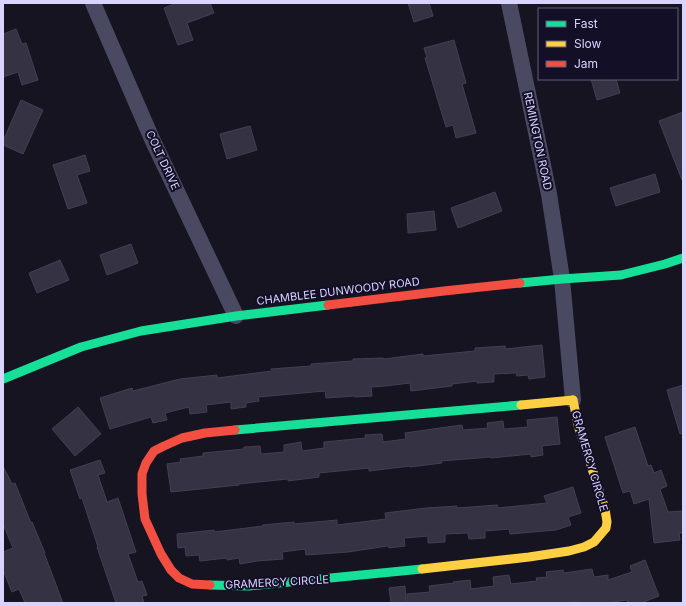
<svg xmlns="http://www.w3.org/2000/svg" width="686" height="606" viewBox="0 0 686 606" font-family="Inter,sans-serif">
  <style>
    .building { fill: #343243; stroke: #433f54 }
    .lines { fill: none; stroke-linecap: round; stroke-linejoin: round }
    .street { stroke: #4a4962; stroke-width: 16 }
    .fast { stroke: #16e098; stroke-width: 9 }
    .slow { stroke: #ffcf43; stroke-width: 9 }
    .jam { stroke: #f24e42; stroke-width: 9 }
    .labels { text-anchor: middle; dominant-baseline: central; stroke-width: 4; stroke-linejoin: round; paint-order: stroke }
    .street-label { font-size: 11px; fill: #d9d4ff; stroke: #130f26 }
  </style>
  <rect width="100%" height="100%" fill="#161421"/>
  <g class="building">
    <polygon points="177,3 210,3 214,13 187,23 193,40 178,45 164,8"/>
    <polygon points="408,3 429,3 433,16 414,22"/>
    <polygon points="16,29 22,44 26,43 38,80 22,85 18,72 3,77 3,34"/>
    <polygon points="454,40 466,83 462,84 476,133 456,138 453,125 446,127 425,58 427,58 424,48"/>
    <polygon points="591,79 616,79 620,93 597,100"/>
    <polygon points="21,100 43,110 23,154 3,145 3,141"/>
    <polygon points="683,112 683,180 682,180 659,121"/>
    <polygon points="250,126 257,150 227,159 220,134"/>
    <polygon points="85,155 90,171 77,175 87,203 68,209 53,165"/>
    <polygon points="655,174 660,192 616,206 610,188"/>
    <polygon points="495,192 502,211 458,228 451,208"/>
    <polygon points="434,211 436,230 408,233 407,214"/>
    <polygon points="131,244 138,263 107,275 100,255"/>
    <polygon points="60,260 69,280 37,293 29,273"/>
    <polygon points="542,345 545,377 529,379 528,375 517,376 516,373 494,374 494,382 477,383 477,381 452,384 452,386 411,391 410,383 385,386 371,387 372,396 355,397 355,396 326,398 325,391 258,397 259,401 246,403 246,407 231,409 231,402 206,405 207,412 190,414 189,407 165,413 167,420 153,423 151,417 110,429 100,398 132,388 133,391 180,379 217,375 217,378 272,371 271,369 311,366 311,364 353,361 353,359 383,358 384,359 423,354 423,356 475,351 475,348 505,346 506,349"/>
    <polygon points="683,385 683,433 680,434 667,390"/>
    <polygon points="78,407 101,434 75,456 52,429"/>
    <polygon points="557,417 560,444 542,446 543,455 531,457 531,454 491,458 491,457 441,461 442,463 410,467 410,466 369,471 369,468 319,473 319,477 288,481 288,479 239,484 239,485 171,492 167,464 181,462 180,459 203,456 203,453 244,449 244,447 260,446 261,454 284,452 284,445 301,442 302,451 324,448 324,442 366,438 365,435 382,434 383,442 406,439 405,433 447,427 462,425 463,430 488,428 487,423 503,421 504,429 528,427 527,420"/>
    <polygon points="635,427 648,466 651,465 654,473 661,470 667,486 660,489 668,512 683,511 683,533 679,533 680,540 654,543 649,499 634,504 630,491 623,493 605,437"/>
    <polygon points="100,460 105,473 98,475 107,502 118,498 136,552 128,554 138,582 142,581 147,595 142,596 144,603 116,603 97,547 98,547 82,498 80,499 70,470"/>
    <polygon points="3,466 12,484 15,483 31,523 32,522 45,553 44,553 63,603 25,603 19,589 12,592 3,570 3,552 13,548 3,524"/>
    <polygon points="573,487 581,513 568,517 571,525 556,530 510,534 509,529 485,531 485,538 469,539 468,533 445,534 445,542 428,543 428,536 404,538 405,546 389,548 388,546 348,552 306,555 305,549 282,552 283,559 257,561 240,564 239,558 227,560 227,558 200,561 199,555 186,556 185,547 178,548 177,534 214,530 214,532 263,526 263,525 294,522 294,524 337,520 337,525 386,519 385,513 426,508 457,506 457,508 497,505 498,508 547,503 544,496"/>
    <polygon points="645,560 659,596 641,603 628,603 627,600 606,603 581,603 580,601 562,603 407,603 407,594 430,592 429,586 454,583 453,582 470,580 471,589 494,586 493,577 509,575 511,584 537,581 536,578 547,577 546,572 563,570 564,573 592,569 594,577 608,575 608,580 632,572 630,566"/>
    <polygon points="405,586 406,603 391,603 389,588"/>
  </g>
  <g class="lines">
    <g class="street">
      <polyline points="93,3 152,139 236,316"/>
      <polyline points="509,3 549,194 562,279 573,400"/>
    </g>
    <g class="fast">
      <polyline points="520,283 562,279 621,275 665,264 683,258"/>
      <polyline points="3,379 81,347 141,331 236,316 328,305"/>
      <polyline points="235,430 521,405"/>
      <polyline points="210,585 249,586 422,569"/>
    </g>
    <g class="slow">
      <polyline points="521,405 573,400"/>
      <polyline points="422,569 529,557 569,551 584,547 594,542 606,528 607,522 605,509 578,425 573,400"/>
    </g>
    <g class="jam">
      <polyline points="328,305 444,291 520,283"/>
      <polyline points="210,585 192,584 179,578 171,570 161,554 145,519 142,494 142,474 146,463 154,451 164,446 182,438 205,433 235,430"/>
    </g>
  </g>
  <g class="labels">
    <g class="street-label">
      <text transform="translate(538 141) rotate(78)">REMINGTON ROAD</text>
      <text transform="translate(163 160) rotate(65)">COLT DRIVE</text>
      <text transform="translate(338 291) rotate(-7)">CHAMBLEE DUNWOODY ROAD</text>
      <text transform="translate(590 461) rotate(74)">GRAMERCY CIRCLE</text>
      <text transform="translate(277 582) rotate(-3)">GRAMERCY CIRCLE</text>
    </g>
  </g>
  <rect width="686" height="606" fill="none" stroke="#d9d4ff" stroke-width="8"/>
  <rect x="538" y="8" width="140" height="72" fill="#130f26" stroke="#625e7d"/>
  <rect x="546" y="21" width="20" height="6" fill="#16e098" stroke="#625e7d"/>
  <text x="574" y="28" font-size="12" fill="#d9d4ff">Fast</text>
  <rect x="546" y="41" width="20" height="6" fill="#ffcf43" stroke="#625e7d"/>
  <text x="574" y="48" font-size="12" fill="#d9d4ff">Slow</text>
  <rect x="546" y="61" width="20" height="6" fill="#f24e42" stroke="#625e7d"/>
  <text x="574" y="68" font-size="12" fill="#d9d4ff">Jam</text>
</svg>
